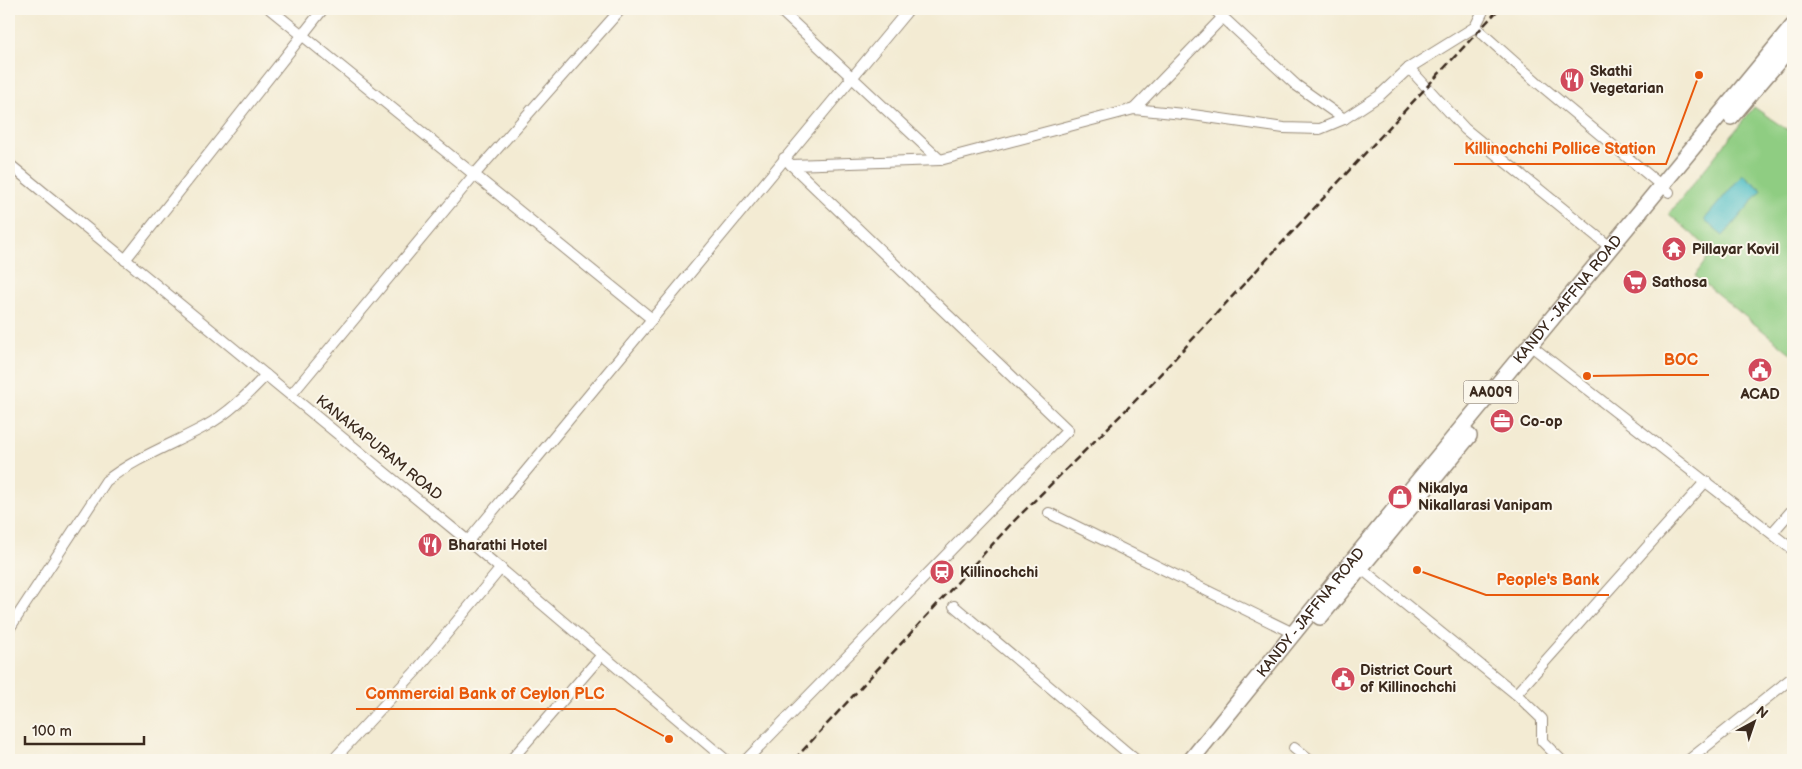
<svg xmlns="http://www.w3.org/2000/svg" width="1802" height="769" viewBox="0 0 1802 769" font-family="'Balsamiq Sans',sans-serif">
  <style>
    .green { fill: #8fcd82; stroke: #657c50 }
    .water { fill: #4ebdc4; stroke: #447471 }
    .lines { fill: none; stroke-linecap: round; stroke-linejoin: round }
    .minor-casing { stroke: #978a78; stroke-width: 12 }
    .highway-casing { stroke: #978a78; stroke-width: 18 }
    .minor { stroke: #fff; stroke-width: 10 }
    .highway { stroke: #fff; stroke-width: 15 }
    .rail { stroke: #3b2a1e; stroke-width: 2.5; stroke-dasharray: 8 4; stroke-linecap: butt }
    .labels { text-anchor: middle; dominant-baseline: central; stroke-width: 4; stroke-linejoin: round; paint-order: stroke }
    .shield { fill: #fbf7ec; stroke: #75685c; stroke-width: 1 }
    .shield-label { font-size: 14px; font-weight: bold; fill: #3b2a1e }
    .poi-label { font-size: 15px; font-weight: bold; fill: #3b2a1e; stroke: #fbf7ec; text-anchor: start }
    .street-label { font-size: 15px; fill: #3b2a1e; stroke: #fbf7ec }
    .leader { fill: none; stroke: #e8590c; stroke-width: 2 }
    .callout-dot { fill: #e8590c; stroke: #fbf7ec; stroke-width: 2 }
    .callout-label { font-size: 16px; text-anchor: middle; font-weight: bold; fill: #e8590c; stroke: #fbf7ec; stroke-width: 4; stroke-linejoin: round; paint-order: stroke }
  </style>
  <rect width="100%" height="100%" fill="#fbf7ec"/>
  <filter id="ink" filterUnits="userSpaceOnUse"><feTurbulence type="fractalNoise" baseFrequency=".02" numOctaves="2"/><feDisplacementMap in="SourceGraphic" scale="10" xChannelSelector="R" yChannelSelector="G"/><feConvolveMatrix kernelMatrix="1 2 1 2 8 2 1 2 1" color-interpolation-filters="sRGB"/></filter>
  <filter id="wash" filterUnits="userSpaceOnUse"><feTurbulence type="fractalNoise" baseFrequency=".0096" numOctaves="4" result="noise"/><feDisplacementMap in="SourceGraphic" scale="20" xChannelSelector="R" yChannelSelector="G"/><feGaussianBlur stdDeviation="1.12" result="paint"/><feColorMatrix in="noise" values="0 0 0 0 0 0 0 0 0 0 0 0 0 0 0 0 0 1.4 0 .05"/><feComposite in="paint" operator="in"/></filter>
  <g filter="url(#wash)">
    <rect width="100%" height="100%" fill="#f3ebd3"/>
    <polygon class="green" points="1754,107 1793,134 1793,355 1695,276 1712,251 1669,214"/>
    <polygon class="water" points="1743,174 1762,190 1723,236 1704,220"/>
  </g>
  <g filter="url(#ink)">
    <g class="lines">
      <defs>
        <g id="minor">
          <polyline points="270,9 652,319"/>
          <polyline points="779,9 940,160"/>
          <polyline points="1214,9 1296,85 1344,119 1379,96 1409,68"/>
          <polyline points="1475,27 1484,9"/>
          <polyline points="1134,109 1223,17"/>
          <polyline points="9,164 468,541 726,760"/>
          <polyline points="791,165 940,160 1134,109 1193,115 1284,128 1320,129 1344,119"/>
          <polyline points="1610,247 1465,129 1409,68 1475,27 1538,83 1669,192"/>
          <polyline points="125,260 323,9"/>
          <polyline points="1530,345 1793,550"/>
          <polyline points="291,395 474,175 621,9"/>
          <polyline points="1049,513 1293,633"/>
          <polyline points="1772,533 1793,509"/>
          <polyline points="468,541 909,9"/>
          <polyline points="1357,565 1516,694 1542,719 1542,741 1561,760"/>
          <polyline points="954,606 1136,760"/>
          <path d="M9 629 106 481C135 458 171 445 204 427 228 414 248 394 266 375"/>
          <polyline points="1516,694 1706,481"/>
          <polyline points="1294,748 1309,760"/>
          <polyline points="333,760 415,672 501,568"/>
          <polyline points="511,760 602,655"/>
          <polyline points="746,760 1068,430 784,158"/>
          <polyline points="1689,760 1793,677"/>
        </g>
        <g id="highway">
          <polyline points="1731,117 1793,44"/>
          <polyline points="1320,617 1469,436"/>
          <path id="s1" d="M1191 760 1352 561 1793 26"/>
        </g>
      </defs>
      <use href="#minor" class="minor-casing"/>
      <use href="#highway" class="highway-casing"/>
      <use href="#minor" class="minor"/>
      <use href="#highway" class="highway"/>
      <polyline class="rail" points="794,760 1012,523 1139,397 1499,9"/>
    </g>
  </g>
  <defs>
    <symbol id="restaurant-disc" viewBox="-11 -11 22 22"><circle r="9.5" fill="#d1495b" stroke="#fbf7ec"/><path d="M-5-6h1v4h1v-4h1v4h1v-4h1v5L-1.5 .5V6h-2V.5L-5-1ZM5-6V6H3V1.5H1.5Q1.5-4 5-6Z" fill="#fff"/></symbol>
    <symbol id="temple-disc" viewBox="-11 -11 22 22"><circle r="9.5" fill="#d1495b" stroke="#fbf7ec"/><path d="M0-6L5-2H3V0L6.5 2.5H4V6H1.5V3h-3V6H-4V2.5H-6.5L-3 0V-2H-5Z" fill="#fff"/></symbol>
    <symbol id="supermarket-disc" viewBox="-11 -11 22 22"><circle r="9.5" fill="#d1495b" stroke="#fbf7ec"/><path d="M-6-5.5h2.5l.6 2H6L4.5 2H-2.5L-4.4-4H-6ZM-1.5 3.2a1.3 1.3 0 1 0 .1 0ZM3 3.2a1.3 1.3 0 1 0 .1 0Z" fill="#fff"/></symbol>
    <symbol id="civic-disc" viewBox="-11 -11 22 22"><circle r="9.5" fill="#d1495b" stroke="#fbf7ec"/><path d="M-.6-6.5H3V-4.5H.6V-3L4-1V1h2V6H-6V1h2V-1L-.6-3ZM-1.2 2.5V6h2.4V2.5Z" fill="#fff"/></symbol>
    <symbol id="office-disc" viewBox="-11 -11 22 22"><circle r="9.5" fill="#d1495b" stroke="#fbf7ec"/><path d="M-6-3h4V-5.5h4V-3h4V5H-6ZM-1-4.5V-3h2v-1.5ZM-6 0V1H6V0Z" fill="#fff"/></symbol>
    <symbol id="shop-disc" viewBox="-11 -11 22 22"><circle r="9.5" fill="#d1495b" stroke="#fbf7ec"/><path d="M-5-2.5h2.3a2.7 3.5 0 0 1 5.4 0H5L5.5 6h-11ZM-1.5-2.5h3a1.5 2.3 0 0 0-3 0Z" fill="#fff"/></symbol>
    <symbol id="station-disc" viewBox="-11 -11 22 22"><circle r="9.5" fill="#d1495b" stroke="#fbf7ec"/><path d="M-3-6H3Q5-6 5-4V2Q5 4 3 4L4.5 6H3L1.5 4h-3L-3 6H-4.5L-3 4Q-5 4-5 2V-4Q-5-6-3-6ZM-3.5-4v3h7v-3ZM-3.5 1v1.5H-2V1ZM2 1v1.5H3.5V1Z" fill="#fff"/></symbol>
  </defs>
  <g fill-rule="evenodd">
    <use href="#restaurant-disc" x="1558" y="66" width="28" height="28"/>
    <use href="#temple-disc" x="1660" y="235" width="28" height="28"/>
    <use href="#supermarket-disc" x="1621" y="268" width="28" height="28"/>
    <use href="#civic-disc" x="1746" y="356" width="28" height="28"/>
    <use href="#office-disc" x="1488" y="407" width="28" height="28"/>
    <use href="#shop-disc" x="1386" y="483" width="28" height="28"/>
    <use href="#restaurant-disc" x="416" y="531" width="28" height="28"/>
    <use href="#station-disc" x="928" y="558" width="28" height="28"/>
    <use href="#civic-disc" x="1329" y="665" width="28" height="28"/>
  </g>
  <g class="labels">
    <rect class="shield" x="1463.5" y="380.5" width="55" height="23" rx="4"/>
    <g class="shield-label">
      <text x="1491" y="392">AA009</text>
    </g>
    <g class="poi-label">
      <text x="1590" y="71">Skathi<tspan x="1590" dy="17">Vegetarian</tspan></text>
      <text x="1692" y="249">Pillayar Kovil</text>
      <text x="1652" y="282">Sathosa</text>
      <text x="1760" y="394" text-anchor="middle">ACAD</text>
      <text x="1520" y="421">Co-op</text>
      <text x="1418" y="488">Nikalya<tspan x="1418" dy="17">Nikallarasi Vanipam</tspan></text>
      <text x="448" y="545">Bharathi Hotel</text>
      <text x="960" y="572">Killinochchi</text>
      <text x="1360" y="670">District Court<tspan x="1360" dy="17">of Killinochchi</tspan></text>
    </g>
    <g class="street-label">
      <text stroke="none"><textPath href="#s1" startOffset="595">KANDY - JAFFNA ROAD</textPath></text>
      <text transform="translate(379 448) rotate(39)">KANAKAPURAM ROAD</text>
      <text stroke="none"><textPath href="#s1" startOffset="190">KANDY - JAFFNA ROAD</textPath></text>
    </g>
  </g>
  <path class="leader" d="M1699 75L1666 164H1454M1587 376L1654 375H1709M1417 570L1486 595H1609M669 739L615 709H356"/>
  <g class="callout-dot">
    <circle cx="1699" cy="75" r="5"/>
    <circle cx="1587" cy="376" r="5"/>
    <circle cx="1417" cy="570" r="5"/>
    <circle cx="669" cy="739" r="5"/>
  </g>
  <g class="callout-label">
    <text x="1560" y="154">Killinochchi Pollice Station</text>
    <text x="1681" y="365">BOC</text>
    <text x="1548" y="585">People's Bank</text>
    <text x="485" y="699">Commercial Bank of Ceylon PLC</text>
  </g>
  <rect width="1802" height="769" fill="none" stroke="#fbf7ec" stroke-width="30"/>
  <g transform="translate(1754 722) rotate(40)" stroke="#fbf7ec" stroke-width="4" paint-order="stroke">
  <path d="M0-4L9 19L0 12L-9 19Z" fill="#3b2a1e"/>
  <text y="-8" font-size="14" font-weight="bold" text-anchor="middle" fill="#3b2a1e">N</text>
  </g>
  <path d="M25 736v8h119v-8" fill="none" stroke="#3b2a1e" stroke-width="2.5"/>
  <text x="32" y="736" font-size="15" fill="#3b2a1e" stroke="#fbf7ec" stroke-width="4" paint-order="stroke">100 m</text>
</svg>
